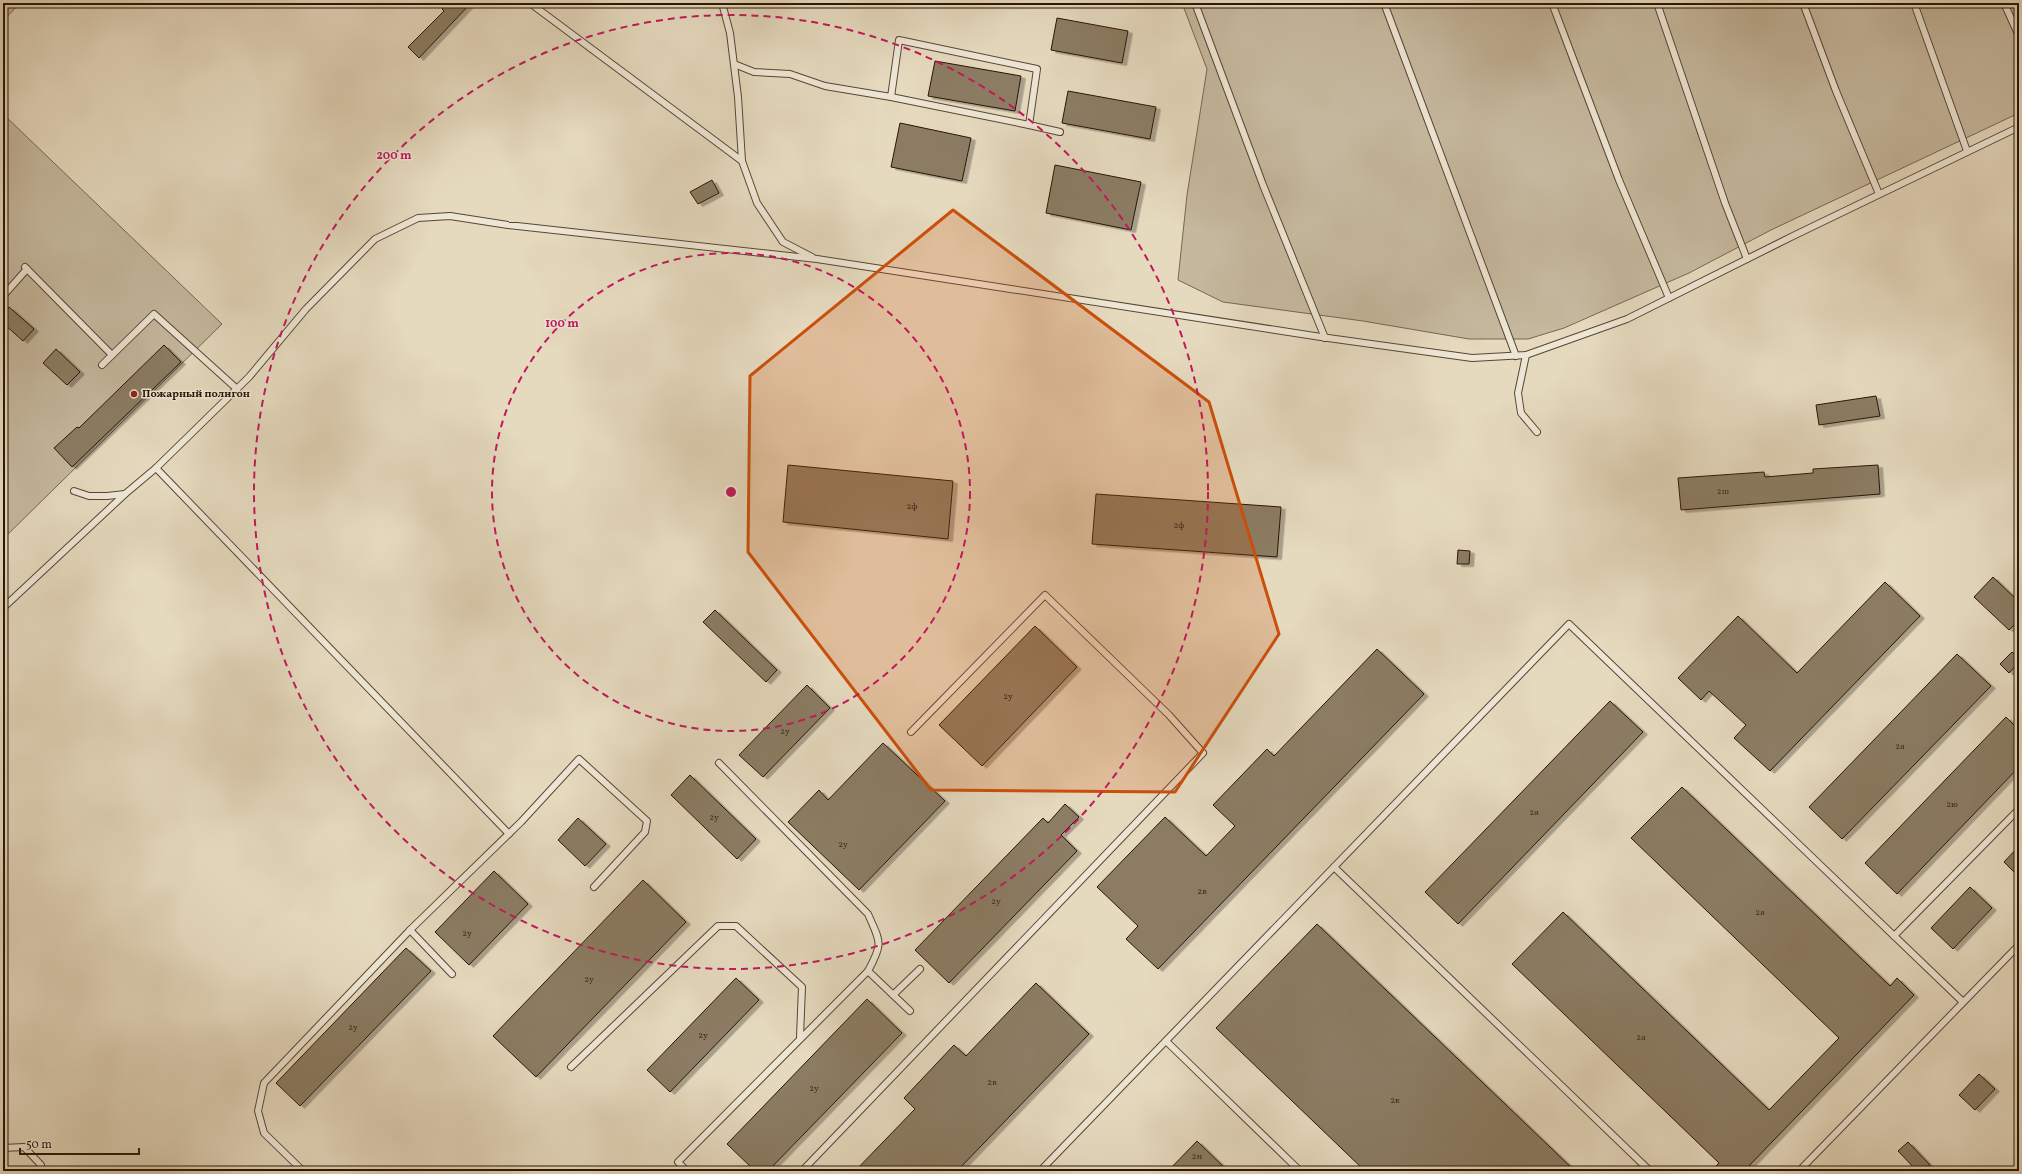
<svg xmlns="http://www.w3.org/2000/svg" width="2022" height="1174" viewBox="0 0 2022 1174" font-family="Vollkorn,serif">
  <defs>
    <filter id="shadow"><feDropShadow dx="4.5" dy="2.5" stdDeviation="0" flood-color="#0004"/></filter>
  </defs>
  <rect width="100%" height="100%" fill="#e5d9be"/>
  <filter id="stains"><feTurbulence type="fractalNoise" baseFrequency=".005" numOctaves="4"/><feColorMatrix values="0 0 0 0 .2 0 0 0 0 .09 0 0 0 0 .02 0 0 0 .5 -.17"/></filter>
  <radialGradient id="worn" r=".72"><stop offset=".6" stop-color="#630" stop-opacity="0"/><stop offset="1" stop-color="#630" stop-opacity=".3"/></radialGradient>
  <!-- green -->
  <g fill="#c5b89e" stroke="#786650">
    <polygon points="3,3 20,3 3,21"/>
    <polygon points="1182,3 2019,3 2019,113 1771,230 1689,273 1564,328 1528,339 1469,339 1363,321 1223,302 1178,280 1187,195 1207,69"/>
    <polygon points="3,114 222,324 3,539"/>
  </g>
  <!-- building -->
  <g fill="#8b7b64" stroke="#2a1503" filter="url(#shadow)">
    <polygon points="448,3 471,3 419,58 408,47 444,11 442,9"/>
    <polygon points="1057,18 1128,31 1122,63 1051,50"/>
    <polygon points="935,61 1021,76 1015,111 928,96"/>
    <polygon points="1068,91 1156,107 1150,139 1062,123"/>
    <polygon points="900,123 971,138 962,181 891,167"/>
    <polygon points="1055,165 1141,182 1131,230 1046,213"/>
    <polygon points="712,180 719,193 698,204 690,192"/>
    <polygon points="9,307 34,329 23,341 3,323 3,314"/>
    <polygon points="164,345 181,362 72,467 54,448 77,427 79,428"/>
    <polygon points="56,349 80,372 67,385 43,363"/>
    <polygon points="1876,396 1880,416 1819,425 1816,405"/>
    <polygon points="788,465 953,481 948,539 783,522"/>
    <polygon points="1878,465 1880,494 1681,510 1678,478 1764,472 1765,477 1813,473 1813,469"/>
    <polygon points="1096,494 1281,507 1277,557 1092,544"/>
    <polygon points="1458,550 1470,551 1469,564 1457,564"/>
    <polygon points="1993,577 2019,602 2019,620 2009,630 1974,597"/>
    <polygon points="1885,582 1920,616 1770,771 1734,738 1746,725 1709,691 1701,700 1678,678 1738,616 1797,673"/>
    <polygon points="715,610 777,670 766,682 703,622"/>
    <polygon points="1035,626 1077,667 982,766 939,725"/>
    <polygon points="1377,649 1424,694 1158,969 1126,939 1138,926 1097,887 1165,817 1206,856 1235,826 1213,805 1267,749 1274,756"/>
    <polygon points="2012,652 2019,658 2019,662 2009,673 2000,664"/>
    <polygon points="1957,654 1991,686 1842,839 1809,807"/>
    <polygon points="807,685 830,708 763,777 739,755"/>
    <polygon points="1610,701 1643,732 1458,924 1425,892"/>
    <polygon points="2006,717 2019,730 2019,767 1897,894 1865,863"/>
    <polygon points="883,743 945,801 859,890 788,822 819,790 828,800"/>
    <polygon points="690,775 756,839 737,859 671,795"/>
    <polygon points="1682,787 1890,986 1897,978 1914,995 1744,1171 1711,1171 1719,1163 1512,964 1563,912 1769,1110 1839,1038 1631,838"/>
    <polygon points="1065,804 1079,817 1061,835 1077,851 949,983 915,950 1043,818 1048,823"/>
    <polygon points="578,818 606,844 585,866 558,840"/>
    <polygon points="2019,846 2019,877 2004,862"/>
    <polygon points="494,871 528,904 469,965 435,932"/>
    <polygon points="643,880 686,922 536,1077 493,1036"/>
    <polygon points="1970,887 1992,908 1953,949 1931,928"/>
    <polygon points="1317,924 1575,1171 1365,1171 1216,1028"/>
    <polygon points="406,948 431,971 300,1106 276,1083"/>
    <polygon points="736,978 759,1000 670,1092 647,1070"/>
    <polygon points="1036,983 1089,1034 957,1171 855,1171 915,1109 904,1098 954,1045 966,1056"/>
    <polygon points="867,999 902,1033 768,1171 755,1171 727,1144"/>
    <polygon points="1979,1074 1995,1089 1975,1110 1959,1095"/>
    <polygon points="1197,1141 1228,1171 1168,1171"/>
    <polygon points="1908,1142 1930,1165 1923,1171 1917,1171 1898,1151"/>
  </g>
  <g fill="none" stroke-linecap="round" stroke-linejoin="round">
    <!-- service casing -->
    <g stroke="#594632" stroke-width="8">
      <g id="service">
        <polyline points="530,3 742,161"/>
        <polyline points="722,3 730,33 738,97 742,161 757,203 783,242 812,257"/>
        <polyline points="1195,3 1263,185 1325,338"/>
        <polyline points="1384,3 1516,356"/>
        <polyline points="1552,3 1619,180 1669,298"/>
        <polyline points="1657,3 1725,203 1747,259"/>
        <polyline points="1803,3 1836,91 1879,194"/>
        <polyline points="1914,3 1967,151"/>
        <polyline points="2004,3 2019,36"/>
        <polyline points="734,64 754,72 790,74 825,86 891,97 899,40 1037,69 1029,125 1060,132"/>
        <polyline points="891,97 1029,125"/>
        <polyline points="25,267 112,355"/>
        <polyline points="3,296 27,269"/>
        <polyline points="1526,355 1518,393 1521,413 1537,432"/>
        <polyline points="102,365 154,314 237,389"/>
        <polyline points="156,468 509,834"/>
        <polyline points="74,491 89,496 107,496 125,494 156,468 249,377 306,309 375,239 418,218 450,216 508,225 817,259 1321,337 1472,358 1526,355 1627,319 1793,236 2019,127"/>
        <polyline points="3,608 125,494"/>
        <polyline points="1334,867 1650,1171"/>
        <polyline points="410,930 452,974"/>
        <polyline points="1894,936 2019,809"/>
        <polyline points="868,971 910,1011"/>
        <polyline points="893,995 920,969"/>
        <polyline points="1166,1041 1300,1171"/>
        <polyline points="571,1067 718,926 736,926 802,987 800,1037"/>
        <polyline points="3,1148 24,1147 41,1165 41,1171"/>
        <polyline points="303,1171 264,1133 258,1111 264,1083 410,930 521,822 579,759 647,821 645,832 594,887"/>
        <path d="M687 1171 678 1162 868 971C884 942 880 942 868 914L719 763"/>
        <polyline points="802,1171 1203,753 1169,715 1045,595 911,732"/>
        <polyline points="1040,1171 1569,624 1963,1002"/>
        <polyline points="1799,1171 2019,945"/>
      </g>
    </g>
    <!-- service -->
    <use href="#service" stroke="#eee6d5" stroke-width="6"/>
  </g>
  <!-- marked area -->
  <path fill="#cc4f0b" fill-opacity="0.2" stroke="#cc4f0b" stroke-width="3" stroke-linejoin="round" d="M953 210 1209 402 1279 634 1175 792 931 790 748 552 750 376Z"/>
  <!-- distance rings -->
  <g fill="none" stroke="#c2185b" stroke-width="2" stroke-dasharray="7 5">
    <circle cx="731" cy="492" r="239"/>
    <circle cx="731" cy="492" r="477"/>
  </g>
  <!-- markers -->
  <circle fill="#8f2418" stroke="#eee6d5" stroke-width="1.5" cx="134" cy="394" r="4"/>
  <g text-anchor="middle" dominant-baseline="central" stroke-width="3" stroke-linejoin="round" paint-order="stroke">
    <!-- number labels -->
    <g font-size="9" fill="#422e1b">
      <text x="1723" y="491">2ш</text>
      <text x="912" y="506">2ф</text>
      <text x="1179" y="525">2ф</text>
      <text x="1008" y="696">2у</text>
      <text x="785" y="731">2у</text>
      <text x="1900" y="746">2я</text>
      <text x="1952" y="804">2ю</text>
      <text x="1534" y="812">2я</text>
      <text x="714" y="817">2у</text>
      <text x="843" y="844">2у</text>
      <text x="1202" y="891">2в</text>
      <text x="996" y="901">2у</text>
      <text x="1760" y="912">2я</text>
      <text x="467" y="933">2у</text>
      <text x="589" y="979">2у</text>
      <text x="353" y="1027">2у</text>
      <text x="703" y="1035">2у</text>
      <text x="1641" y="1037">2я</text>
      <text x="992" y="1082">2в</text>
      <text x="814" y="1088">2у</text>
      <text x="1395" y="1100">2к</text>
      <text x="1197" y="1156">2н</text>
    </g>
    <!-- poi labels -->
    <g font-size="11" font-weight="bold" fill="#2a1503" stroke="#eee6d5" text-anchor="start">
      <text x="142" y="394">Пожарный полигон</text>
    </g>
  </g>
  <circle cx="731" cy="492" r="6" fill="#c2185b" stroke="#eee6d5" stroke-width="2"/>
  <g font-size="12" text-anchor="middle" font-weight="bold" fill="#c2185b" stroke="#eee6d5" stroke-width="3" stroke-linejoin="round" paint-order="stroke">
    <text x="394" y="159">200 m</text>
    <text x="562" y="327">100 m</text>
  </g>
  <!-- margin -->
  <rect width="2022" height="1174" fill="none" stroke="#e5d9be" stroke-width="16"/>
  <rect x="4" y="4" width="2014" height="1166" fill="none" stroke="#2a1503" stroke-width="2"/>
  <rect x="8" y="8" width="2006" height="1158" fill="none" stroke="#2a1503"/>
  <!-- scale -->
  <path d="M20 1148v6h119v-6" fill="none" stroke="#2a1503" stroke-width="2"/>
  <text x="26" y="1148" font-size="12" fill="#2a1503" stroke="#eee6d5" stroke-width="3" paint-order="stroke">50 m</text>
  <rect width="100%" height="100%" filter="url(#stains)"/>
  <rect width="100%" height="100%" fill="url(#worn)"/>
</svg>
